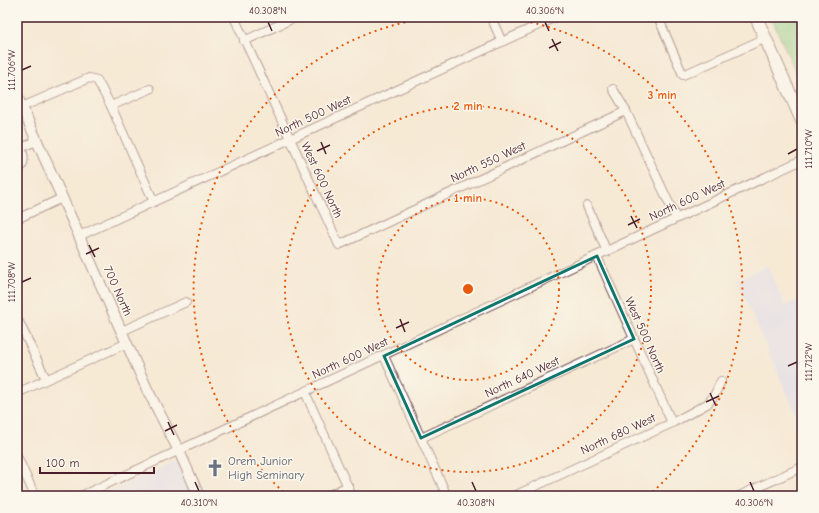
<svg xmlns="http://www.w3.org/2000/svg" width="819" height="513" viewBox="0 0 819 513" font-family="'Comic Neue',sans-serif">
  <rect width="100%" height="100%" fill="#fbf7ec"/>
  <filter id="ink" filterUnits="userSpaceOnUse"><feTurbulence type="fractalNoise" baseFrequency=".025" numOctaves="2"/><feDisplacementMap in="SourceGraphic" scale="8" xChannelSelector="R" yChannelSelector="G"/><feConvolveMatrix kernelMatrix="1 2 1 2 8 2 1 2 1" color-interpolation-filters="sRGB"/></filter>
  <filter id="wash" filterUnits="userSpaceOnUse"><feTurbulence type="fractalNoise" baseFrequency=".012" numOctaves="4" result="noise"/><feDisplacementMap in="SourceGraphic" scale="16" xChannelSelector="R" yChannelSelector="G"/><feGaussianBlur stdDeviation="0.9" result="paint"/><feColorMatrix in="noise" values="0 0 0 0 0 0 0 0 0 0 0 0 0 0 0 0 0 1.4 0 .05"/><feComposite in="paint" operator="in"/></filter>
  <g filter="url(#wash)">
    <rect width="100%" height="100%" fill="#f6ead5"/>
    <!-- built -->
    <g fill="#d6d8f8">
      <polygon points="767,266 785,306 802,298 802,412 796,414 737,280"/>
      <polygon points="176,461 178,462 193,496 99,496"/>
    </g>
    <!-- green -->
    <polygon fill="#8bce86" stroke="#6a7658" points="771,17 802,17 802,86"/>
  </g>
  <g filter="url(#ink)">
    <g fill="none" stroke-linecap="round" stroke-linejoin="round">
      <!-- minor casing -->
      <g stroke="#643d44" stroke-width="10">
        <g id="minor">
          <polyline points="234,17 339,245 626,111"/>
          <polyline points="491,17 502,42"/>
          <polyline points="658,17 683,75 766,38"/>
          <polyline points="244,41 296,17"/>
          <polyline points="613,89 626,111 676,218"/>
          <polyline points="111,106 150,89"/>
          <polyline points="22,107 89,78 97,80 111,106 154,202"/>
          <path d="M17 169 22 166C25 159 24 155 21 148L36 141"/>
          <polyline points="587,206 607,252"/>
          <polyline points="17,219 62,198"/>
          <polyline points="79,236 556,17"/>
          <polyline points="597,256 672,423"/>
          <polyline points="19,322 46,379"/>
          <polyline points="122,331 186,302"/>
          <polyline points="384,356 447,496"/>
          <polyline points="305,392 352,496"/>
          <polyline points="17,393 127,343"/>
          <polyline points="421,438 634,339"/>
          <polyline points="17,456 35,496"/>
          <polyline points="81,496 802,160"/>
          <polyline points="327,496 348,486"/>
          <polyline points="514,496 672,423 707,404 714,396 721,381"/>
          <polyline points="739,496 802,467"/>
        </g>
      </g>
      <!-- tertiary casing -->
      <g stroke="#643d44" stroke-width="12">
        <polyline id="tertiary" points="17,96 147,389 179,451 199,496"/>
      </g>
      <!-- secondary casing -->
      <g stroke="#643d44" stroke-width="14">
        <polyline id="secondary" points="756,17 802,121"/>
      </g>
      <!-- minor -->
      <use href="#minor" stroke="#fff" stroke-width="8"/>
      <!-- tertiary -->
      <use href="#tertiary" stroke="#fff" stroke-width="10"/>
      <!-- secondary -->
      <use href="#secondary" stroke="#fff" stroke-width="12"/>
    </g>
  </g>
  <!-- marked area -->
  <path d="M0 0H819V513H0ZM597 256 634 339 421 438 384 356Z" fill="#f6ead5" fill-opacity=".55" fill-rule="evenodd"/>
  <path fill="none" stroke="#0f766e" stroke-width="3" stroke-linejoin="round" d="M597 256 634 339 421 438 384 356Z"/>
  <!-- ticks -->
  <path fill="none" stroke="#4a1f2b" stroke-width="1.5" d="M268 22 272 31M545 22 549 31M552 39 558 51M549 48 561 42M22 70 31 66M321 142 326 154M317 151 330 145M788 154 797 149M631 216 637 228M628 225 640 219M89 245 95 257M86 254 99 248M22 282 31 278M400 319 405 332M396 328 409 322M788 366 797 362M710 393 716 406M706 402 719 396M168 422 174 435M165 431 177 425M195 482 199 491M472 482 476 491M750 482 754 491"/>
  <!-- distance rings -->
  <g fill="none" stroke="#e8590c" stroke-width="2" stroke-dasharray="2 4">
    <circle cx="468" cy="289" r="91"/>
    <circle cx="468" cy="289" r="183"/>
    <path d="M288 496A274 274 0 0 1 435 17M501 17A274 274 0 0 1 648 496"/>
  </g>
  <!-- icons -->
  <defs>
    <g id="church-bare" transform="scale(1.38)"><path d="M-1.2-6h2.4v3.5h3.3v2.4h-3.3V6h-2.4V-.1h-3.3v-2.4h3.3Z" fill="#6b7280" stroke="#fbf7ec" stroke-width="2.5" paint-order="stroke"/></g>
  </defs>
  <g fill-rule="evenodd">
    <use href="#church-bare" x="215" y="468"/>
  </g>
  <g text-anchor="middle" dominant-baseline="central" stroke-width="3" stroke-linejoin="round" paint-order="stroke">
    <!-- street labels -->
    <g font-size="12" fill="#4a1f2b" stroke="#fbf7ec">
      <text transform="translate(313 116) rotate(-25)">North 500 West</text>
      <text transform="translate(488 162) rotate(-25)">North 550 West</text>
      <text transform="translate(322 180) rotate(65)">West 600 North</text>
      <text transform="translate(687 200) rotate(-25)">North 600 West</text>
      <text transform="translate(118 291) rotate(66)">700 North</text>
      <text transform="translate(645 335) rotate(66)">West 500 North</text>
      <text transform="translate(350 358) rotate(-25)">North 600 West</text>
      <text transform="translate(522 377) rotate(-25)">North 640 West</text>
      <text transform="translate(618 434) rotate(-25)">North 680 West</text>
    </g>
    <!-- worship labels -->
    <g font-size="12" fill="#5b616d" stroke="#fbf7ec" text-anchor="start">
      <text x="228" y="461">Orem Junior<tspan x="228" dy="14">High Seminary</tspan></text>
    </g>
  </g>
  <circle cx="468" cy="289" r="6" fill="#e8590c" stroke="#fbf7ec" stroke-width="2"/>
  <g font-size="12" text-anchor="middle" font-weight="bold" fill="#e8590c" stroke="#fbf7ec" stroke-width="3" stroke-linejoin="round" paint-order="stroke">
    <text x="662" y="99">3 min</text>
    <text x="468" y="110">2 min</text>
    <text x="468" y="202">1 min</text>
  </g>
  <!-- margin -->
  <rect width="819" height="513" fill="none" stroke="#fbf7ec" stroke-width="44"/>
  <!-- scale -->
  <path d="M40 467v6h114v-6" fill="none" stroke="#4a1f2b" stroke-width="2"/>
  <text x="46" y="467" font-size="12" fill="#4a1f2b" stroke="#fbf7ec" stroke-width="3" paint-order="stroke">100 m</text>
  <rect x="22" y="22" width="775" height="469" fill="none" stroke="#4a1f2b" stroke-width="1.5"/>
  <g font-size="10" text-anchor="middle" fill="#4a1f2b">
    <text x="268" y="14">40.308°N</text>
    <text x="545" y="14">40.306°N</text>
    <text transform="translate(11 70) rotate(-90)" y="4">111.706°W</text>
    <text transform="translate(808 149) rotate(-90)" y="4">111.710°W</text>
    <text transform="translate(11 282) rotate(-90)" y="4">111.708°W</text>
    <text transform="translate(808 362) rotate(-90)" y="4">111.712°W</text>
    <text x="199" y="506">40.310°N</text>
    <text x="476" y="506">40.308°N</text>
    <text x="754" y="506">40.306°N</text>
  </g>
</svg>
